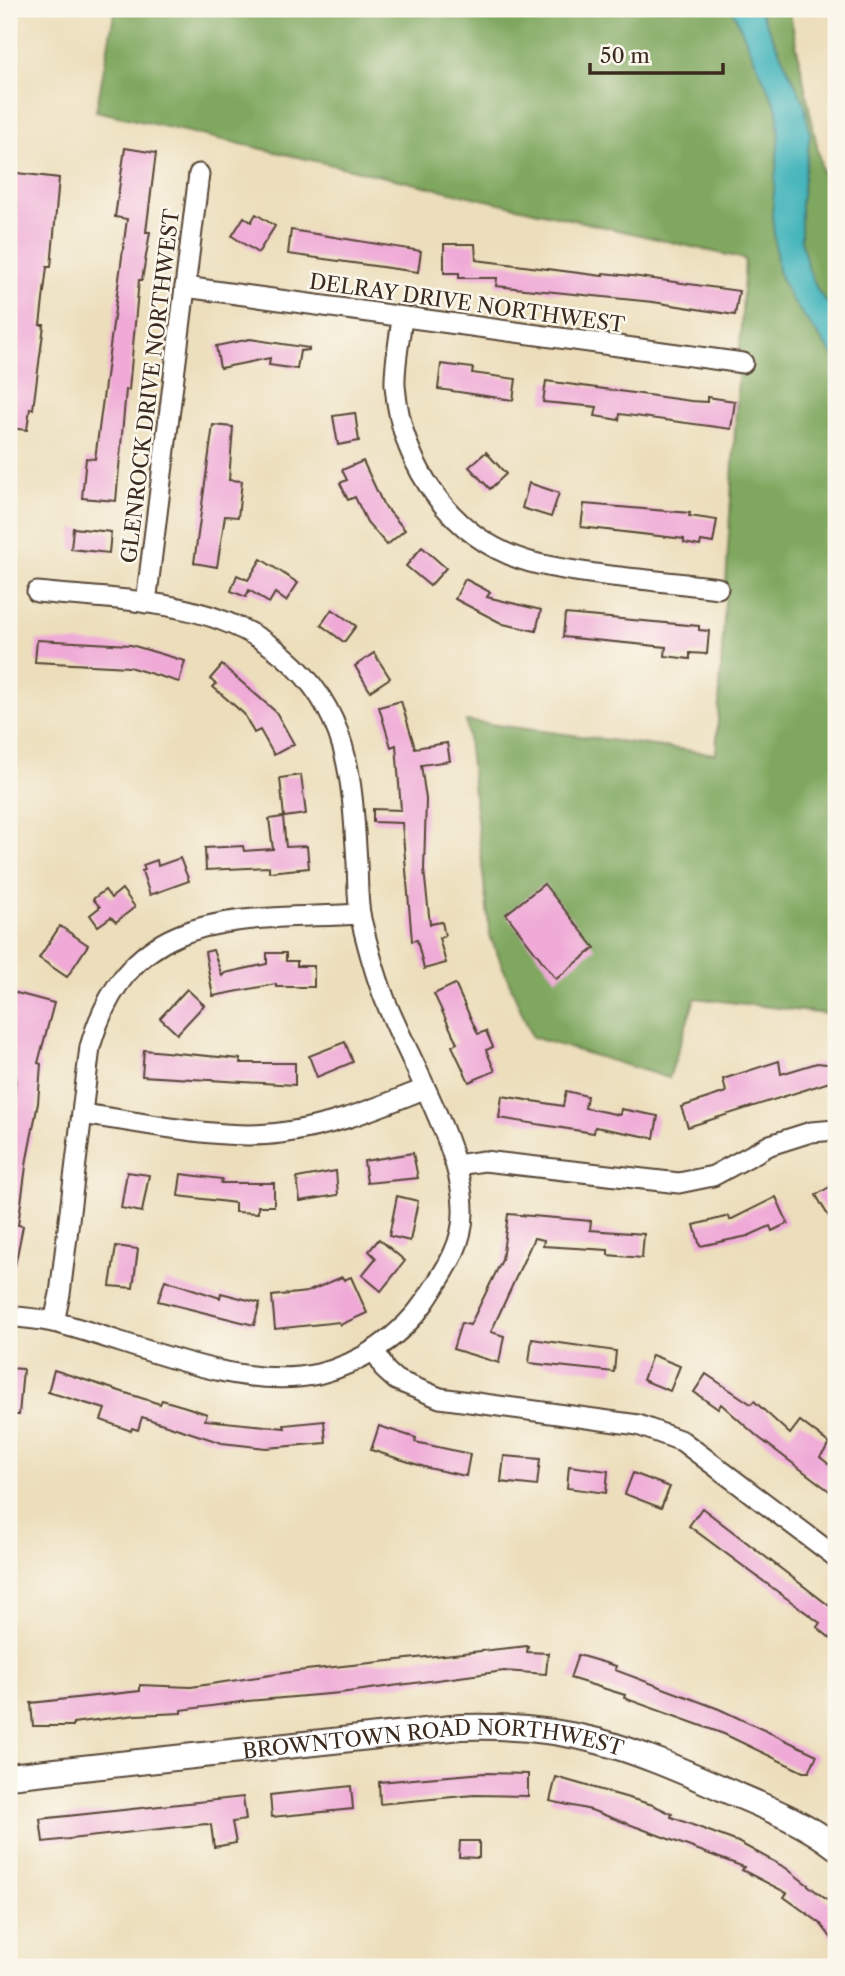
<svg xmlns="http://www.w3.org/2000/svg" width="845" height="1976" viewBox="0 0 845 1976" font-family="'Libre Caslon Text',serif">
  <rect width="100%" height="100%" fill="#fbf7ec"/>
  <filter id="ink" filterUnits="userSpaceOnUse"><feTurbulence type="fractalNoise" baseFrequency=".0143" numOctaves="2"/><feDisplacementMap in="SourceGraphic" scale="14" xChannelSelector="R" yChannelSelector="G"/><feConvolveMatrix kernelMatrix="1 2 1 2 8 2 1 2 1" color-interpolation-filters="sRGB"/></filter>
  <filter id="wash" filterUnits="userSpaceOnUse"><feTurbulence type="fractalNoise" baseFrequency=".00686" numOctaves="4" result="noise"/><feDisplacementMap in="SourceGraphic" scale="28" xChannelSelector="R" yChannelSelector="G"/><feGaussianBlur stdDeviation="1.57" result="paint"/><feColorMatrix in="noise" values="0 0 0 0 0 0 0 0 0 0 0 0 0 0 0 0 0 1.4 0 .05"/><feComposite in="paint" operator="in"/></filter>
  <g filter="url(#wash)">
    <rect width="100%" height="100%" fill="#ecdebb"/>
    <!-- forest -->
    <polygon fill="#7fa75f" stroke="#5d683e" stroke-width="2" points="115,9 789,9 836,240 836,1015 695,998 669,1078 532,1037 490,936 466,721 716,754 745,259 96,111"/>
    <!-- water -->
    <polygon fill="#45b5bc" stroke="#40706d" stroke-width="2" points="732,9 759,9 804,102 810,134 801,203 801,240 808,268 818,291 836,314 836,359 791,299 778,271 772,215 779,133 777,109"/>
    <g id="blocks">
      <!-- building -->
      <g fill="#efaad7">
        <polygon points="125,148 156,153 146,232 150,232 142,280 139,280 129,390 126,390 116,501 82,498 86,458 95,459 127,219 115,217"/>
        <polygon points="9,172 59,178 51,267 47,267 40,325 44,325 33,409 30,408 27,430 9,428 9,269 17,202 9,201"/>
        <polygon points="256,214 275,226 258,253 232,236 244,217 251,222"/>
        <polygon points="291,230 421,251 418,272 288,254"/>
        <polygon points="444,244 475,244 476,260 603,276 603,273 632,276 739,291 735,315 653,302 496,286 497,278 459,278 459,273 444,273"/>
        <polygon points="250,339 309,348 309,350 300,351 297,369 269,365 270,358 220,368 216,346"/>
        <polygon points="441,364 473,368 472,373 516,379 513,400 438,389"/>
        <polygon points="546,381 691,401 707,402 707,397 735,401 731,429 620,414 619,420 595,416 597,407 543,402"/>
        <polygon points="355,413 359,441 338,445 333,416"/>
        <polygon points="213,425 233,427 229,480 242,481 238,517 225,516 217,567 194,563"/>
        <polygon points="486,452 506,474 490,489 469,467"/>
        <polygon points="363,461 383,504 405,530 387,545 367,522 355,497 348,500 340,483 347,480 342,470"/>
        <polygon points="529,483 559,493 551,517 522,508"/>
        <polygon points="584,504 690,513 689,516 717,520 713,543 701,541 700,546 684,543 684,539 581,527"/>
        <polygon points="73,528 111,532 109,553 71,549"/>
        <polygon points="422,547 446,568 430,586 406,566"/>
        <polygon points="261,559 298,583 286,601 275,593 269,603 249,590 246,597 231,591 237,575 248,580"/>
        <polygon points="465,579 490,592 487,597 541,610 536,631 503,624 455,599"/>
        <polygon points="332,609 356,626 344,642 321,625"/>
        <polygon points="565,614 699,626 699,630 709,631 707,654 690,653 690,659 665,656 666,647 563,637"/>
        <polygon points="37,640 131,645 185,661 179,682 129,667 35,662"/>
        <polygon points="374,653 390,678 370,691 355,666"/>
        <polygon points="222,665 276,712 294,744 274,755 260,730 254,733 244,714 213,687 216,684 210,679"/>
        <polygon points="401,701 415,748 447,743 450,761 421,765 426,799 424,870 430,924 442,922 445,936 439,938 446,963 424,969 417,940 412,941 402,823 373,822 373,809 401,810 396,745 391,747 379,707"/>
        <polygon points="301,775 306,814 284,817 280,778"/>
        <polygon points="283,817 286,847 307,846 309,868 269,872 269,867 206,870 205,848 243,846 244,851 273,849 269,819"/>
        <polygon points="180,858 189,881 150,895 142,871 145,870 143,865 157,860 158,866"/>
        <polygon points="544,884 595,948 556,979 506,914"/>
        <polygon points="122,889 135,907 116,922 111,917 98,926 90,915 100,907 93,899 105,890 111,898"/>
        <polygon points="60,926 88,945 67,977 39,958"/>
        <polygon points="213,950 222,976 225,973 267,964 267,953 286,953 286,961 297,961 297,966 314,966 314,987 276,987 276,984 213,996 205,952"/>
        <polygon points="455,984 478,1034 486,1031 493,1047 486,1050 495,1071 469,1082 452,1046 457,1043 434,994"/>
        <polygon points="187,989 204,1005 177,1034 160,1018"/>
        <polygon points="9,991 54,1003 38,1063 41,1064 38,1103 27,1159 18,1225 23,1226 15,1266 9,1265 9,1157 16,1075 9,1074 9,1019 12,1007 9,1007"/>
        <polygon points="345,1042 353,1062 317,1077 309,1056"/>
        <polygon points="144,1050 240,1059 240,1063 295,1063 295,1085 142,1076"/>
        <polygon points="779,1061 781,1074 817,1063 836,1065 836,1080 688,1127 681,1107 726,1092 723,1079"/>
        <polygon points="566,1091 587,1096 585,1108 620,1115 621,1109 658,1116 654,1138 595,1127 594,1133 499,1118 502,1096 563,1106"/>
        <polygon points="413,1153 418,1178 367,1183 364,1161"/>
        <polygon points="336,1171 338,1195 300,1201 297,1178"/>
        <polygon points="127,1172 149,1175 142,1212 121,1208"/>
        <polygon points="181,1174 222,1179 221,1183 274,1183 274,1206 258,1206 258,1213 235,1212 235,1203 178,1196"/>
        <polygon points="836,1183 836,1229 816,1195"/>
        <polygon points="397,1196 418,1201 410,1241 389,1236"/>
        <polygon points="776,1197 788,1223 772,1231 770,1226 748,1236 700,1246 694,1225 729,1216 730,1220"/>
        <polygon points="508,1214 591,1221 590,1230 644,1234 642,1258 608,1255 608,1250 543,1246 544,1240 534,1238 491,1332 504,1336 499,1363 453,1349 461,1323 470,1325 502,1260"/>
        <polygon points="379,1239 405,1261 381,1291 362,1275 376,1258 369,1251"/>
        <polygon points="116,1246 138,1249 133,1288 110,1286"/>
        <polygon points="342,1277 344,1280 351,1277 367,1313 340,1325 339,1322 275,1329 272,1296 307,1292"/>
        <polygon points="165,1280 220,1298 221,1293 260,1303 254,1325 158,1301"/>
        <polygon points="532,1339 616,1351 614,1372 529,1363"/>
        <polygon points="652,1355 680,1366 670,1391 643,1380"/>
        <polygon points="9,1368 23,1369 19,1415 9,1415"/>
        <polygon points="54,1370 160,1404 162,1400 186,1407 207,1414 205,1420 285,1428 284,1425 324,1421 326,1443 266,1448 222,1443 142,1417 138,1430 132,1428 131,1431 101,1420 105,1409 48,1392"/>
        <polygon points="706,1374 751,1404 754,1401 790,1434 800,1421 830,1444 820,1457 836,1470 836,1496 758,1437 721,1404 718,1409 694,1392"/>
        <polygon points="379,1426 416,1438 415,1442 470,1454 466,1476 428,1468 371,1450"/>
        <polygon points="504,1456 540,1459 537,1486 501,1482"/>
        <polygon points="569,1466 608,1471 606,1493 567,1488"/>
        <polygon points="633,1473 670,1487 661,1508 625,1494"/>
        <polygon points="702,1508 836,1611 836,1643 817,1627 820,1623 689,1526"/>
        <polygon points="528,1646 527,1652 548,1653 546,1674 504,1671 340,1693 248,1701 181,1710 181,1713 136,1715 73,1723 73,1726 33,1726 31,1703 140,1691 140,1685 191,1687 297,1671"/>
        <polygon points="578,1655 616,1666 615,1670 719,1709 817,1755 809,1772 803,1772 724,1734 624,1698 625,1695 570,1678"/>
        <polygon points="484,1773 528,1774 528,1796 474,1795 380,1804 379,1782"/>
        <polygon points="556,1777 653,1805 672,1814 671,1817 738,1842 786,1868 836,1907 836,1944 820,1923 784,1897 787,1893 742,1870 744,1867 591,1810 550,1801"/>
        <polygon points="351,1786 353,1809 272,1817 270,1795"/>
        <polygon points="243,1797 246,1820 232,1822 236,1843 214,1847 211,1825 206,1824 43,1842 40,1819"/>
        <polygon points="460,1841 479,1841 479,1858 459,1857"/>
      </g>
    </g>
  </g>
  <g filter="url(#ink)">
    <use href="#blocks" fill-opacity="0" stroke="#564536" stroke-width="2"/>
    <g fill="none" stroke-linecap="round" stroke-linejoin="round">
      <!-- minor casing -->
      <g stroke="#564536" stroke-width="23">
        <g id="minor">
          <polyline points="185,287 743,363"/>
          <path d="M402 317C400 339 394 364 395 386 402 468 454 544 538 564 596 577 659 580 718 588"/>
          <polyline points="146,603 199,174"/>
          <path d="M82 1114C141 1122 222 1141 280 1133 331 1127 376 1108 424 1089"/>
          <polyline points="457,1165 484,1161 679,1183 713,1176 770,1145 811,1132 836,1130"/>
          <path d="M9 1316C25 1318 42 1319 58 1323 136 1343 238 1392 318 1374 360 1364 402 1336 426 1300 444 1272 464 1245 463 1210 463 1151 411 1063 388 1007 376 979 368 948 361 919 357 901 358 881 357 863 352 783 351 713 285 657 217 598 122 601 37 592"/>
          <path d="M54 1322 60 1294 90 1047C131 904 238 921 360 914"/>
          <polyline points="375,1350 385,1370 396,1380 440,1398 638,1425 682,1441 836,1557"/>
        </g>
      </g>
      <!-- tertiary casing -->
      <g stroke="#564536" stroke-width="28">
        <g id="tertiary">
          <path id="s1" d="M9 1776 461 1727C573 1724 628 1747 728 1791 765 1807 804 1822 836 1847"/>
        </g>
      </g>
      <!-- minor -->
      <use href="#minor" stroke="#fff" stroke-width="19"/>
      <!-- tertiary -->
      <use href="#tertiary" stroke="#fff" stroke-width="24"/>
    </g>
  </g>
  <g text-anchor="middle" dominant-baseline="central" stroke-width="5" stroke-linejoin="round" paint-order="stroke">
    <!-- street labels -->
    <g font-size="21" fill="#3b2a1e" stroke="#fbf7ec">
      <text transform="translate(467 303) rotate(8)">DELRAY DRIVE NORTHWEST</text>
      <text transform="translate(150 386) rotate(-83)">GLENROCK DRIVE NORTHWEST</text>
      <text stroke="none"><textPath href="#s1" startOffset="427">BROWNTOWN ROAD NORTHWEST</textPath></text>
    </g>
  </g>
  <!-- margin -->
  <rect width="845" height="1976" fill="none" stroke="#fbf7ec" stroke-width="35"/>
  <!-- scale -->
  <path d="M590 63v10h133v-10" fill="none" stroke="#3b2a1e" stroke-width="3.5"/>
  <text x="600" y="63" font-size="21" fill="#3b2a1e" stroke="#fbf7ec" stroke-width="5" paint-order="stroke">50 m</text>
</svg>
